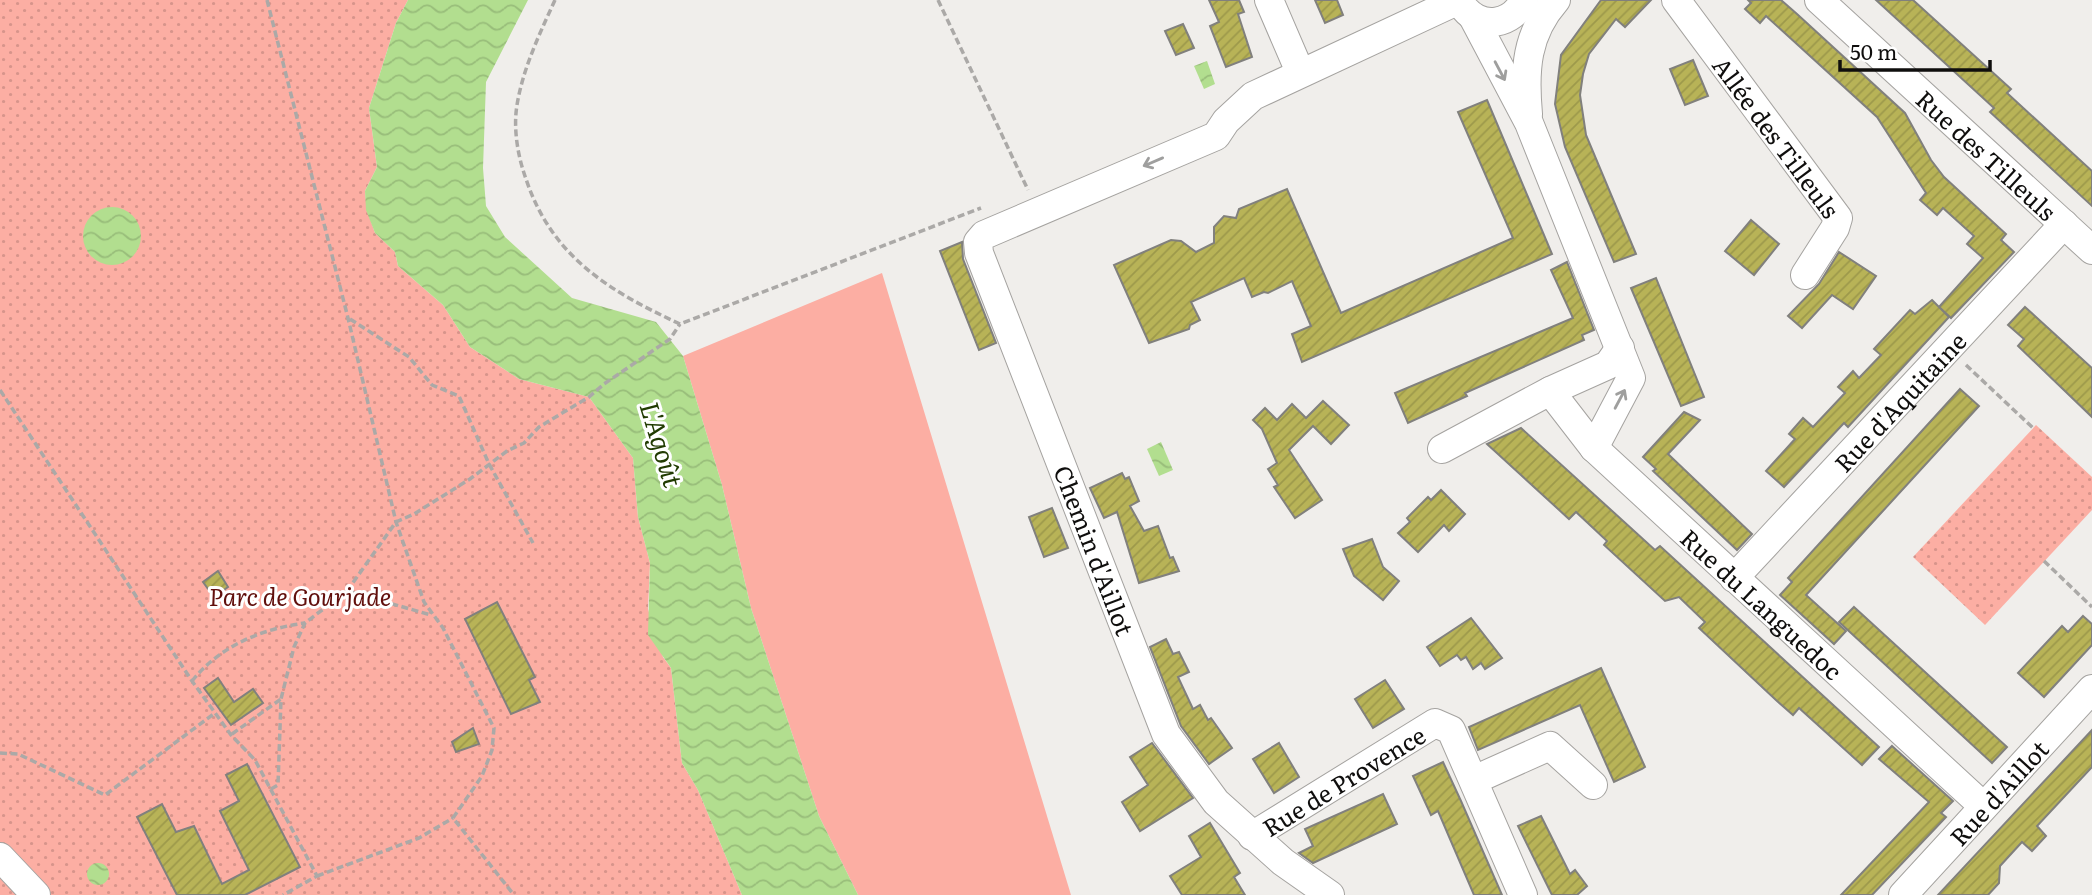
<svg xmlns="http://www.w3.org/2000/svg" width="2092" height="895" viewBox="0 0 2092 895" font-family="Literata,serif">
  <defs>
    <pattern id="park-dots" width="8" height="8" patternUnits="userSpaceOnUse" patternTransform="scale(1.75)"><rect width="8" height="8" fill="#fcaea3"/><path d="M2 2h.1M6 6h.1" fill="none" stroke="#d7948b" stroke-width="1.8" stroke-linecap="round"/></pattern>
    <pattern id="water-waves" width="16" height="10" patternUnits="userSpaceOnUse" patternTransform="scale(1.75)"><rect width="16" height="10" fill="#b2de8f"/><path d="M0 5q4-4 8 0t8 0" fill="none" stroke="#98bd7a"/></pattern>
    <pattern id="building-hatch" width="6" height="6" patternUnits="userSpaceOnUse" patternTransform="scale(1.75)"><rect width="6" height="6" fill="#b8b357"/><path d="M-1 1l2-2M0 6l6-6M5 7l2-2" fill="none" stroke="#9d994b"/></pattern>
  </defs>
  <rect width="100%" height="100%" fill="#f0eeeb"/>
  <!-- grass -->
  <polygon fill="#fcaea3" points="882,273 1071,895 858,895 819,816 751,608 722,485 683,356"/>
  <!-- park -->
  <g fill="url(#park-dots)">
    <polygon points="0,0 408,0 396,23 369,108 377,167 365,191 367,210 375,233 395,252 398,266 443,305 470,347 519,379 589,397 633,458 638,517 650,563 648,609 663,657 671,668 682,763 698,790 742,895 0,895"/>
    <polygon points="2036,425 2092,477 2092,510 1985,625 1913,557"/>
  </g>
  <!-- water -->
  <g fill="url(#water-waves)">
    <polygon points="408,0 528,0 486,82 483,168 486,206 505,237 572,298 656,322 683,356 722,485 751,608 819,816 858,895 742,895 698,790 682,763 671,668 648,635 650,563 638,517 633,458 589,397 519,379 470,347 443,305 398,266 395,252 375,233 366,210 365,191 377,167 369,108 396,23"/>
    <polygon points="1207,61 1215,84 1204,89 1194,66"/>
    <circle cx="112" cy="236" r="29"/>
    <polygon points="1161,442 1173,470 1159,476 1147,449"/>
    <circle cx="98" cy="874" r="11"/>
  </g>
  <!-- building -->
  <g fill="url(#building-hatch)" stroke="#81807d" stroke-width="2">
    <polygon points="1209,0 1239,0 1244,12 1238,14 1252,57 1226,67 1210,26 1219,22"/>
    <polygon points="1315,0 1337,0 1343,15 1325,23"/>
    <polygon points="1601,0 1651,0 1625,27 1616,19 1589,54 1583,74 1580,95 1586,135 1636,254 1614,262 1565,147 1555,104 1561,55"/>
    <polygon points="1748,0 1781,0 1797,14 1905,113 1931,160 1944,177 2006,234 2001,240 2014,252 1951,318 1939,307 1983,258 1967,244 1974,236 1943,208 1937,215 1920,200 1926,193 1877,117 1766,16 1760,23 1745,9 1751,3"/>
    <polygon points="1876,0 1913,0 2011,89 2007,93 2092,171 2092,206 1990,112 1994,108"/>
    <polygon points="1183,24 1194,48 1176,55 1165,31"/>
    <polygon points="1693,60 1708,96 1685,105 1670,69"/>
    <polygon points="1487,100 1552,254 1302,362 1292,334 1311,326 1292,281 1268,293 1264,292 1252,297 1244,278 1191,302 1200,320 1190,325 1189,329 1149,343 1114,265 1171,240 1181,241 1196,252 1214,243 1214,227 1224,216 1236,218 1239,209 1287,189 1341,313 1513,238 1458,112"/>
    <polygon points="1751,220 1779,244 1754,275 1725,251"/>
    <polygon points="962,242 963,259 996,343 979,350 940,251"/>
    <polygon points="1839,252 1876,276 1853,309 1832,295 1802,328 1788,316 1819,284"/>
    <polygon points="1567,262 1594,330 1582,335 1584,340 1465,393 1467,396 1408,423 1395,393 1573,318 1551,270"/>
    <polygon points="1656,278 1704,397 1681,406 1631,288"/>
    <polygon points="1932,300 1949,317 1848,427 1844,423 1784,487 1766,471 1795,439 1789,434 1803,418 1813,427 1845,393 1838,387 1853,371 1859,378 1881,355 1874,349 1910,310 1915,314"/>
    <polygon points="2025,307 2092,368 2092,417 2018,346 2024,339 2008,325"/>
    <polygon points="1960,389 1979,406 1806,595 1846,631 1834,644 1780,595 1792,582 1788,578"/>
    <polygon points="1323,401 1349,425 1331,444 1313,426 1289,450 1322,500 1295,518 1274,487 1278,485 1268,469 1277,463 1262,429 1253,420 1265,408 1277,420 1292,404 1306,418"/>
    <polygon points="1684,412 1700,420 1668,454 1752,534 1737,550 1653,471 1656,469 1643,457"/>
    <polygon points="1521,428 1655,550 1660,546 1879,747 1862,765 1799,708 1793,715 1777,701 1699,628 1705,622 1679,597 1665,601 1604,545 1607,541 1591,526 1576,512 1569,519 1487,444"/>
    <polygon points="1122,473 1125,479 1129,477 1139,501 1130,506 1144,531 1158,526 1170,558 1173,557 1179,571 1139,583 1117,512 1104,518 1090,488"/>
    <polygon points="1441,490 1465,514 1449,531 1444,525 1418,552 1398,533 1410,522 1407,518 1428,497 1431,500"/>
    <polygon points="1052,508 1068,548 1044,557 1029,517"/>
    <polygon points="1372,539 1383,567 1399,581 1383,600 1354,576 1343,549"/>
    <polygon points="218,571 228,587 214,597 203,582"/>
    <polygon points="497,602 535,677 529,680 540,702 511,714 465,619"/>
    <polygon points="1854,607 2007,747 1992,763 1839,622"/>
    <polygon points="2083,616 2092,624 2092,645 2044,697 2018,673 2062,626 2068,632"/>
    <polygon points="1471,618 1502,658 1485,669 1481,663 1473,669 1466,657 1461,660 1457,655 1440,666 1427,647"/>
    <polygon points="1166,639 1173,654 1179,652 1189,672 1178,677 1193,709 1200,705 1208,720 1211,718 1232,748 1209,764 1181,726 1150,647"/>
    <polygon points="1601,668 1645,767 1642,769 1614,782 1580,705 1478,750 1469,727"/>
    <polygon points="218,678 234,702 253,689 263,703 231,725 204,688"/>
    <polygon points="1385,680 1404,709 1373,728 1355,699"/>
    <polygon points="473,728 479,744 456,752 452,742"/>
    <polygon points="2092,730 2092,767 2037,826 2046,836 2032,851 2022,842 2000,866 1999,883 1988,895 1938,895"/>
    <polygon points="1152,743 1193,798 1140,831 1122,802 1148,785 1130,757"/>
    <polygon points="1279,743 1299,777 1274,793 1253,759"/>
    <polygon points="1892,746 1953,801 1941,813 1946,817 1872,895 1841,895 1929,802 1879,759"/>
    <polygon points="1443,762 1461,801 1502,895 1474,895 1438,811 1431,815 1413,776"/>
    <polygon points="247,764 300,867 245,895 177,895 137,817 162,804 176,832 194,826 222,884 249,870 220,811 239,801 226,775"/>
    <polygon points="1383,794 1397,824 1313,863 1299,853 1313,846 1305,829"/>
    <polygon points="1541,816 1570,874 1575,870 1587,886 1577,895 1552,895 1518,826"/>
    <polygon points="1210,823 1240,873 1234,877 1245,895 1182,895 1170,876 1201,857 1189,836"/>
  </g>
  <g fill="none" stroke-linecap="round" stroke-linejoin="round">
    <!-- minor casing -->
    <g stroke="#a5a3a0" stroke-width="30">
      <g id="minor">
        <polyline points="1269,0 1300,72"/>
        <path id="s1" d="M1676 0 1838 218 1835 228 1805 275"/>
        <path id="s2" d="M1819 0 2092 250"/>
        <path d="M1464 8C1482 30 1512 25 1524 0"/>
        <polyline points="1473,17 1529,123 1631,378 1594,448"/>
        <path d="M1528 114C1524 70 1526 34 1556 0"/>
        <path id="s3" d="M1550 391 1594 448 1983 806"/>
        <polyline points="1442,449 1550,391 1608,365 1620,348"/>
        <path id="s4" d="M1734 578 2064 224"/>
        <polyline points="1474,780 1550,746 1593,785"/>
        <path id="s5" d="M1252 836 1435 723 1451 730 1523 895"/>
        <polyline points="0,857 36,895"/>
        <polyline points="1330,895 1283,862 1216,802 1166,734 979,253 978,242 984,235 1216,136 1226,121 1253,96 1459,0"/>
        <path id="s6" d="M1903 895 2092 689"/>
      </g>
    </g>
    <!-- path -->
    <g stroke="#aba9a7" stroke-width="3.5" stroke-dasharray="7 3.5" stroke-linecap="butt">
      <polyline points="267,0 348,318 396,522 424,602 443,628 494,728 492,750 482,776 453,818 514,895"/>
      <path d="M555 0C540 33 523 68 517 105 513 129 518 157 526 179 552 257 609 291 680 324L981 208"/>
      <polyline points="938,0 1028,190"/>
      <polyline points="350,319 409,357 432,385 459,396 489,464 533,543"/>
      <polyline points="1966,365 2033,428"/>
      <polyline points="0,390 192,681 231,735 255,760 317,876 283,895"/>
      <polyline points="2044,561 2092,607"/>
      <polyline points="347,591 396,522 414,514 470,479 507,451 524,443 539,427 589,397 604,384 670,339 680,324"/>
      <path d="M192 681C220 646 261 629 305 623"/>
      <polyline points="232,734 281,699"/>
      <polyline points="0,753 18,754 105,795 215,713"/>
      <polyline points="271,789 278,785 281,699 294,647 305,623 347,591 431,615"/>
      <polyline points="317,876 419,838 453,818"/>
    </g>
    <!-- minor -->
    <use href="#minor" stroke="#fff" stroke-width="28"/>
  </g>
  <!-- one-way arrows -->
  <defs><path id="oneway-shaft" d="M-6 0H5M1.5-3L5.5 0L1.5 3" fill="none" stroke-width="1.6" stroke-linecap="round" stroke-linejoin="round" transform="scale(1.75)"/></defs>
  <g stroke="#9f9f9e">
    <use href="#oneway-shaft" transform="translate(1500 71) rotate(62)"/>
    <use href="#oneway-shaft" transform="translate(1153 162) rotate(157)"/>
    <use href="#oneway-shaft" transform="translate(1620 399) rotate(-62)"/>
  </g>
  <g text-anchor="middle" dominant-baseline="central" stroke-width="6" stroke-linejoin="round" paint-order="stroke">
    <!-- street labels -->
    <g font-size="24" fill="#0f0e0d" stroke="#fff">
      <text stroke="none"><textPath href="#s1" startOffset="170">Allée des Tilleuls</textPath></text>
      <text stroke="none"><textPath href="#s2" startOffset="228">Rue des Tilleuls</textPath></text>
      <text stroke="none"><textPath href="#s4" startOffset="242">Rue d'Aquitaine</textPath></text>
      <text transform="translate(1095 550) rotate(69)">Chemin d'Aillot</text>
      <text stroke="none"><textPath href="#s3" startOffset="301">Rue du Languedoc</textPath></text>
      <text stroke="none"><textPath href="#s5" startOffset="107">Rue de Provence</textPath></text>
      <text stroke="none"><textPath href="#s6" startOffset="140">Rue d'Aillot</textPath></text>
    </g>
    <!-- park labels -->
    <g font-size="24" font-style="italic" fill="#610f0c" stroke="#fff">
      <text x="300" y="595">Parc de Gourjade</text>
    </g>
    <!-- water labels -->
    <g font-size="26" font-style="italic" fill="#213b02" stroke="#fff">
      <text transform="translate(663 444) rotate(73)">L'Agoût</text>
    </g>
  </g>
  <!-- scale -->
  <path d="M1840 60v10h150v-10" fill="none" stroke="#0f0e0d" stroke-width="3.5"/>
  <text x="1850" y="60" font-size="21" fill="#0f0e0d" stroke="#ffffff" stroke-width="5" paint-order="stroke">50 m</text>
</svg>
